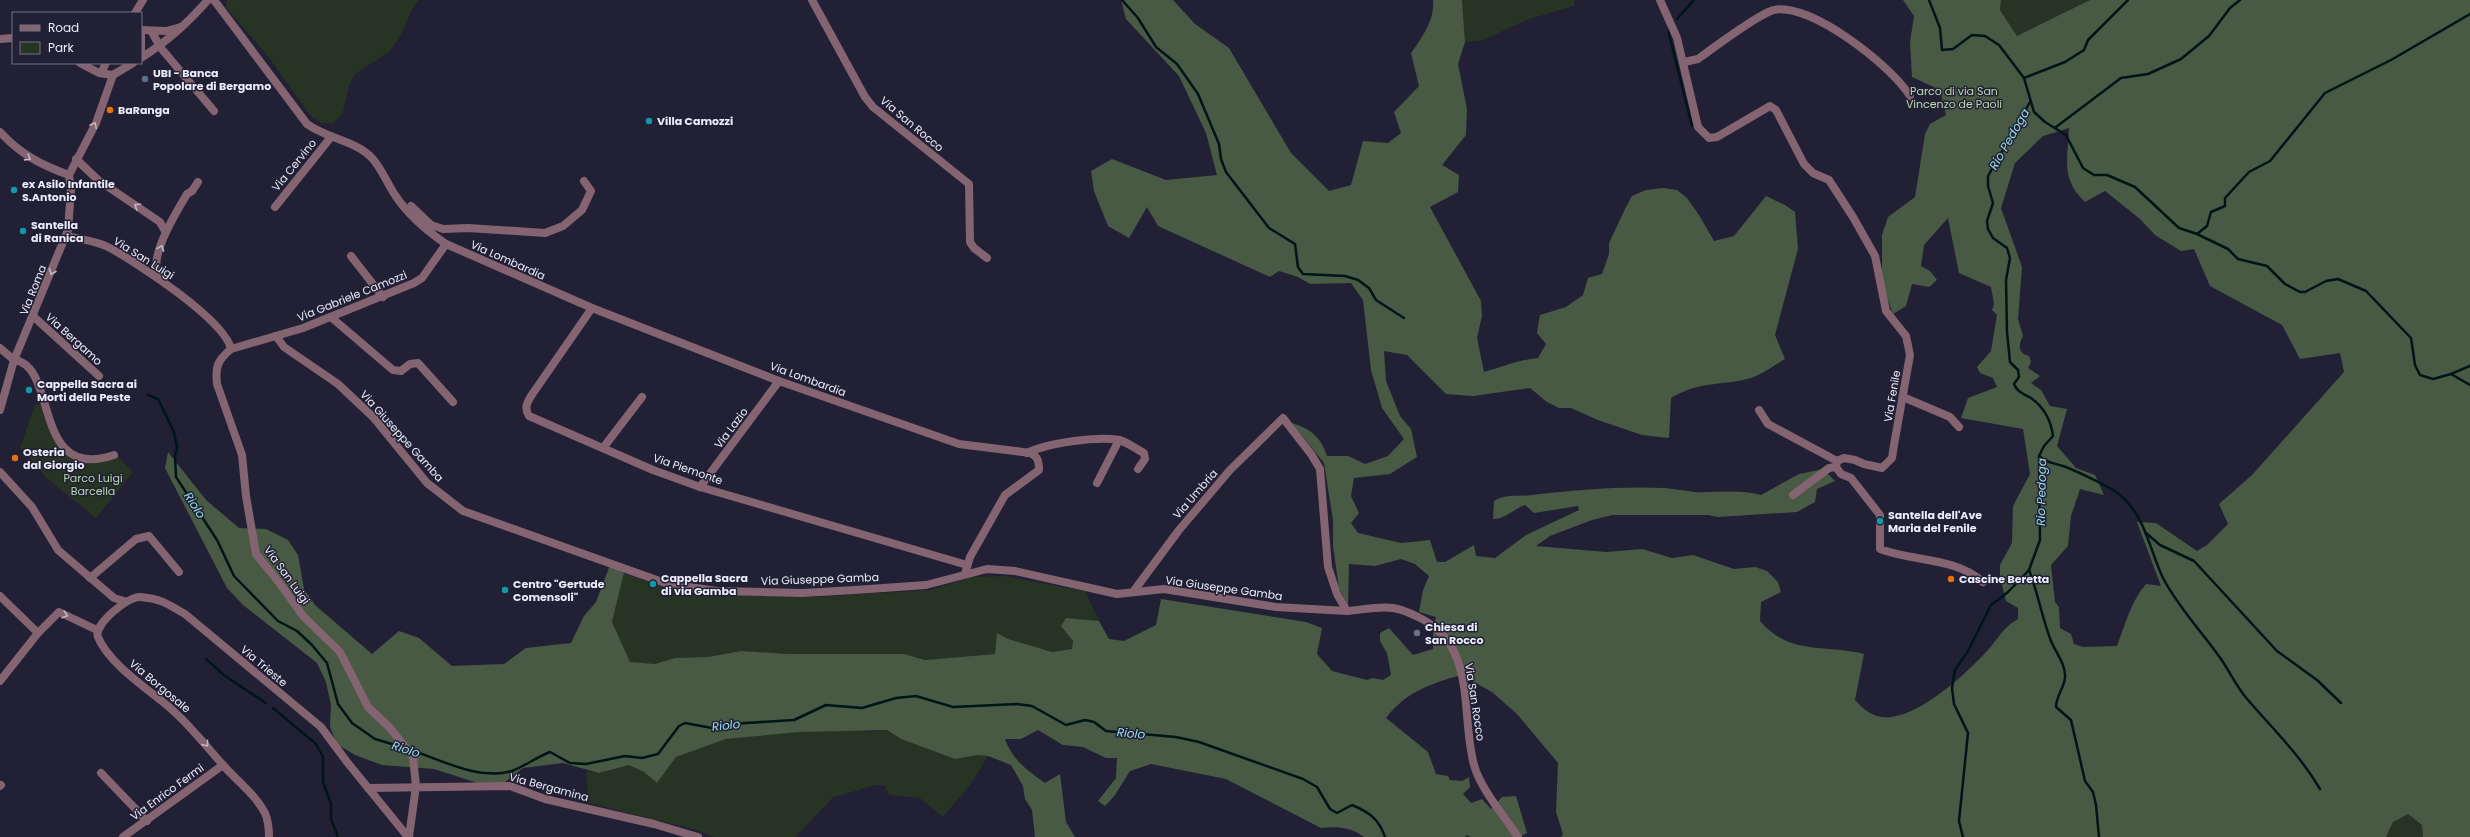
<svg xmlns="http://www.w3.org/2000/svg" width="2470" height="837" viewBox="0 0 2470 837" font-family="Poppins,sans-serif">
  <rect width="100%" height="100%" fill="#222035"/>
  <!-- green -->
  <g fill="#273423">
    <polygon points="227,0 419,0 412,9 401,35 389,52 355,74 349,85 343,112 333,124 321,123 309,114 270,59 226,7"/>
    <polygon points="1462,0 1575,0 1574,6 1529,19 1483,40 1465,42"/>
    <polygon points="2001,0 2090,0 2017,36 2000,9"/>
    <polygon points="35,405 41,405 47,424 67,454 110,460 118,457 133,472 96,518 49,480 20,448"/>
    <polygon points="624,573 665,588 740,595 813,597 930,590 972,577 1004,576 1085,591 1099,621 1066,618 1061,626 1073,641 1072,649 1052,652 1008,639 998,633 995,654 925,660 904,654 789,654 741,651 708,657 675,658 655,664 630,662 612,622"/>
    <polygon points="856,730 873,732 887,730 901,739 955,759 978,755 988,756 970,785 943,817 920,798 889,795 885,786 876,785 834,797 795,837 714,837 700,831 589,803 586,771 599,773 629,765 644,772 657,783 676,757 726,739 800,732"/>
    <polygon points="2408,814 2422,825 2423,837 2386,837 2393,822"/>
  </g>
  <!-- forest -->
  <path fill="#485a43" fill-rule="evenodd" d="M1121 0H1173L1195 24 1229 48 1291 153 1329 191 1351 185 1363 141 1388 143 1401 133 1394 112 1419 86 1411 53C1422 38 1435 19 1433 0H1462L1465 42 1458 64 1467 109 1466 135 1442 165 1459 175 1458 192 1430 207 1481 301 1482 316 1477 338 1484 372C1503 367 1518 360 1538 358L1546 344 1537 333 1540 315 1566 307 1583 295 1588 278 1602 274 1609 254V243L1625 209 1632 196 1646 190 1663 188 1677 190 1687 198 1699 215 1714 241 1734 236 1766 196 1785 205 1795 212 1798 249 1775 335 1785 359C1774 365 1760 376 1747 379 1718 386 1700 381 1671 398L1669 438 1642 435 1598 420 1571 408H1559L1547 402 1530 388 1473 396 1446 394 1407 355 1384 351 1386 381 1400 416 1411 429 1417 457 1390 474 1354 478 1351 496 1359 513 1351 523 1358 533 1401 543 1430 540 1437 562H1445L1474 545 1476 556 1495 558 1526 535 1579 510 1578 506 1534 513 1525 505C1514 509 1505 519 1493 519L1494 501C1507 493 1517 497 1532 495 1576 490 1620 486 1665 488 1675 489 1685 491 1695 492 1718 493 1739 489 1761 495L1799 474 1823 469 1835 481 1817 489 1815 502 1797 512 1718 517 1708 515H1612L1592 520 1550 536 1536 546 1606 552 1642 549 1672 558 1693 555 1734 569 1755 567 1767 571 1778 582 1781 592 1761 602 1760 621C1790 656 1824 644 1864 654L1855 700C1861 707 1868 713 1877 716 1911 726 1966 674 1987 651 1998 639 2003 627 2018 619V608L2006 601 2000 577V565L2012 543 2013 506 2030 474 2023 429 1961 418 1968 398 1997 387 1993 378 1980 373 1977 367 1991 351 1997 315 1992 310 1994 304 1991 287 1959 273 1948 218 1924 245 1921 266 1930 271 1937 280 1929 287 1912 284 1906 306 1893 314 1882 284V235L1888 217 1915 197 1925 134 1930 124 1946 115 1940 90 1912 77 1910 42 1914 16 1903 0H2001L2000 10 2017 36 2090 0H2470V837H2423L2422 825 2408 814 2393 822 2386 837H1561L1563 834 1556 812 1558 763 1517 714 1492 692 1461 675C1430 684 1406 692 1386 718L1428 752 1436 774 1448 776 1450 780 1462 781 1469 777 1470 787 1463 794 1471 803 1482 799 1491 809 1502 797 1516 796 1527 833 1519 837H1470L1467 835 1465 837H1364C1352 827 1336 826 1321 828L1226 779 1151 764 1130 771 1115 795 1105 806 1098 801 1116 778 1117 758H1106L1083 747 1063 745 1038 730 1021 739H1005C1013 761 1027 770 1045 783L1060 774 1066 822 1075 837H1035L1032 810 1025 799 1023 786 1011 765 988 756 978 755 955 759 901 739 887 730 800 732 726 739 676 757 657 783 644 772 629 765 599 773 563 763 523 768 504 783 481 784 434 769 382 765 355 755 337 744 330 727 331 705 326 682 317 663 243 605 227 588 165 468 168 452 206 500 239 528 266 529 288 540 298 555 304 589 315 605 372 654 399 631 419 638 452 666 504 664 526 648 571 643 584 616 596 602 610 565 624 573 612 622 630 662 655 664 675 658 708 657 741 651 789 654H904L925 660 995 654 997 633 1008 639 1052 652 1072 649 1073 641 1061 626 1066 618 1099 621 1109 639 1124 641 1156 625 1161 599 1306 622 1322 628 1317 654 1332 671 1367 680 1373 678 1383 680 1391 675 1387 653 1380 641V633L1389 628 1413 655 1433 649V629L1436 617 1419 612 1423 590 1429 576 1415 564 1401 559 1375 566 1349 564 1348 605 1339 588 1333 546V520L1324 463 1292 423C1311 429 1321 437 1327 456H1348L1365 464 1388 456 1404 439 1382 408 1371 370 1363 300 1351 283 1310 284 1298 277 1279 271 1270 277 1158 226 1147 207 1129 238 1108 226 1094 191 1091 171 1112 159 1166 180 1217 175 1206 133 1179 76 1126 19ZM2069 128C2068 158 2060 178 2085 202L2105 191 2140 219 2155 235 2181 251 2194 249 2210 286 2282 325 2300 359 2340 353 2344 372 2252 475 2219 504 2228 524 2207 545 2197 551 2156 523 2137 522 2161 586 2146 584C2131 601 2125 625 2117 646L2083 647 2074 644 2071 634 2060 628 2059 607 2055 602 2051 565 2068 546 2071 516 2080 489 2104 495 2095 475 2076 468 2057 446 2067 409 2050 406 2041 390 2031 383 2040 376 2028 368 2031 362 2029 356C2018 353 2018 345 2023 336L2018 319 2022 267 2001 208 2015 163 2043 136Z"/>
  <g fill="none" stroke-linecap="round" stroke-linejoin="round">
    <!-- stream -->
    <g stroke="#001518" stroke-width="2.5">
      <polyline points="1122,0 1138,18 1156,47 1177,64 1198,94 1219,144 1221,159 1226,172 1269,228 1295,244 1298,267 1303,274 1345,276 1358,280 1369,288 1376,300 1404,318"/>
      <polyline points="1929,0 1940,28 1942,50 1953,49 1972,35 1985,36 1999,45 2024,78 2034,112 2045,122 2066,135 2083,168 2094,175 2107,175 2135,187 2179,228 2197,234 2228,249 2238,259 2267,266 2285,284 2300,292 2305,292 2326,281 2338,279 2366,291 2411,338 2415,365 2420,375 2433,379 2451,374 2470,385"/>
      <polyline points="1677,19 1694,0"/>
      <polyline points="1669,27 1669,34 1692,126"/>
      <polyline points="2024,78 2065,62 2084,50 2088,40 2128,0"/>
      <path d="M2030 102 1988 176V186L1993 203 1987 221 1988 229 1993 238 2007 248 2010 258 2006 280 2007 332 2010 362 2018 370 2019 377 2014 384C2017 392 2024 394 2031 398 2045 408 2051 420 2053 436L2044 446 2039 456 2040 540 2029 570C2038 593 2042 618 2051 641 2056 653 2066 664 2065 678 2064 688 2056 696 2056 707L2071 720 2085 781 2093 792 2096 805 2099 837"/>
      <polyline points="2056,127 2121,78 2148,74 2181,59 2209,36 2230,8 2240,0"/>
      <polyline points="2197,234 2207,226 2211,212 2225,206 2225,198 2249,172 2270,161 2325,93 2391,60 2470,14"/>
      <polyline points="2451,374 2470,366"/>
      <polyline points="148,395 158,399 174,432 177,448 175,456 176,477 217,540 234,576 278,621 297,631 312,645 327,663 338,704 352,723 375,739 402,747"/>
      <path d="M2039 456C2047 464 2056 463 2066 467 2078 472 2111 487 2120 495 2145 515 2150 551 2163 578 2178 607 2202 632 2221 659 2230 672 2237 688 2248 700 2273 729 2300 755 2320 789"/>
      <polyline points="2146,533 2160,545 2194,561 2277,651 2317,680 2341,703"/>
      <polyline points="206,659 225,676 266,703"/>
      <polyline points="273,708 316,744 323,757 323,782 331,804 331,819 338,837"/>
      <path d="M411 750C441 760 480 781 512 771 525 766 537 757 550 752L570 763 586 764 625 756 642 758 658 754 679 726 685 723 712 728 730 724 794 720 826 705 862 708 896 698 916 696 953 707 1017 704 1032 706 1066 725 1085 720 1094 722 1106 731 1176 737 1199 742 1303 779 1317 787 1330 809 1337 813 1352 805C1369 812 1379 819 1385 837"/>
      <polyline points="1963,837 1959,821 1968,733 1954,704 1952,688 1955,670 1968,651 1991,605 2008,592 2029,570"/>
    </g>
    <!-- street -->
    <g stroke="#856471" stroke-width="8">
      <path d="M214 0 307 124C326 138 353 140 370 156 380 165 387 183 395 195 408 215 427 231 446 244L592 308 779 381 959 444 1031 453C1038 457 1039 462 1039 470L1005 495 970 557 965 574"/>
      <polyline points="812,0 865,97 873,107 969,184 970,242 974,248 987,258"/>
      <path d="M1660 0 1677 38 1698 127 1709 138 1717 137 1770 106 1776 110 1804 164 1813 173 1829 180 1853 217 1875 256 1886 311 1906 336 1910 355 1894 445 1892 458 1882 468 1864 464 1855 460 1844 458 1837 461 1836 467 1841 474 1851 478 1880 515V549C1914 562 1955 557 1983 582"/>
      <polyline points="135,13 143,0"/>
      <polyline points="141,30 166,31 181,27"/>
      <polyline points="152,32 160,47 214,111"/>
      <polyline points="141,36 141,53"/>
      <polyline points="0,39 13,38"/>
      <path d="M141 58C167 42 188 23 208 0"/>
      <path d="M1684 62 1698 59C1713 48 1760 13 1774 10 1809 1 1893 67 1910 96"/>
      <polyline points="80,63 99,73 113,75 133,63"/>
      <polyline points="101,73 106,63"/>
      <path d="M0 132C20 154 41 165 69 175"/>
      <polyline points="76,159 98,180 160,222 165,231"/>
      <polyline points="69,175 96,123 113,75"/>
      <polyline points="411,206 431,225 443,229 468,228 545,233 563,226 582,210 591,191 584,181"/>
      <polyline points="275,207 331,137"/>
      <path d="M66 236C80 239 96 241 108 247 135 261 225 320 231 349L303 328 414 283 422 278 446 244"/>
      <polyline points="351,256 383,297"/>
      <path d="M159 278C147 258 176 213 187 194L192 191 198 182"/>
      <path d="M592 308 531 396C527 403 524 408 529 416L653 470 700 487 967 565"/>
      <polyline points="34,317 99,376"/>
      <polyline points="332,318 393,370 401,371 410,364 418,363 453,402"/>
      <polyline points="276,336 284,347 338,384 373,417 427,483 463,511 668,584 717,591 802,593 855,590 926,585 987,569 1015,571 1117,594 1164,589 1276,607 1347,611"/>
      <polyline points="0,348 14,360"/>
      <path d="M231 349C218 360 215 366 217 384L242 455 246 496 256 554 278 581 303 616 340 652 368 707 390 728 413 757 416 786 409 837"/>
      <path d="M14 360C59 365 31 483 114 455"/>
      <polyline points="1903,397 1950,417 1959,427"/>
      <polyline points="0,410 14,360 68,230 71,189 69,175"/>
      <polyline points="1759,410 1768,424 1837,461"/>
      <polyline points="603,448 642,397"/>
      <path d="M1027 453C1047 443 1097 436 1119 440 1127 442 1136 449 1144 453L1145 459 1138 469"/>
      <polyline points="0,472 32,507 58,550 114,598 124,601"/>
      <polyline points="1097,483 1119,440"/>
      <polyline points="700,487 779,381"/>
      <polyline points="1793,495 1829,468 1836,467"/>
      <polyline points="90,578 136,539 149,536 179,572"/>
      <path d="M1133 592 1179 530 1230 470 1283 418 1311 454 1320 469 1328 567 1337 594 1347 611C1362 610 1378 606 1393 608 1402 609 1410 613 1418 617 1478 645 1460 713 1474 765 1480 788 1505 817 1518 837"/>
      <polyline points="0,596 38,633"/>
      <polyline points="0,681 38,633 59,612 97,630"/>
      <polyline points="101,773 147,821"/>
      <polyline points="0,786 1,785"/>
      <polyline points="368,788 510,786 545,799 654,824 698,837"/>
      <polyline points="123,837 223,765"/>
      <path d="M269 837C269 829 268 820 265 813 255 794 237 781 223 765 205 745 190 725 169 707 148 689 109 664 98 637 93 625 128 596 140 597 162 599 166 603 185 614L321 727 347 762 408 837"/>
    </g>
  </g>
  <!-- one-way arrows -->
  <defs><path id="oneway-chevron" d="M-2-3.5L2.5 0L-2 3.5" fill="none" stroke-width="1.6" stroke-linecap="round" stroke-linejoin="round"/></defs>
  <g stroke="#c3b6c3">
    <use href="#oneway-chevron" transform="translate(94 125) rotate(-64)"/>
    <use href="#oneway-chevron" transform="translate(28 158) rotate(32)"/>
    <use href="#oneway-chevron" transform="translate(137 206) rotate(-146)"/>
    <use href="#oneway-chevron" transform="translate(161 248) rotate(-70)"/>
    <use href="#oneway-chevron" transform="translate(52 272) rotate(112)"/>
    <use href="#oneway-chevron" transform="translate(65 615) rotate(17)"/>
    <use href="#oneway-chevron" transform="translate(206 744) rotate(51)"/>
  </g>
  <!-- markers -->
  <circle fill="#5c6f8a" stroke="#222035" stroke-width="1.5" cx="145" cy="79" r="4"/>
  <g fill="#e8710a" stroke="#222035" stroke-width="1.5">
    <circle cx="110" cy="110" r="4"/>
    <circle cx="15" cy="458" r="4"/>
    <circle cx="1951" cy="579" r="4"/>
  </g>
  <g fill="#0f9aa8" stroke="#222035" stroke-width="1.5">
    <circle cx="649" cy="121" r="4"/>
    <circle cx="14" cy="190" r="4"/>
    <circle cx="23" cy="231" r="4"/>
    <circle cx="29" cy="390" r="4"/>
    <circle cx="1880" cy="521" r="4"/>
    <circle cx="653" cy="584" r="4"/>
    <circle cx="505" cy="590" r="4"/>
  </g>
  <circle fill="#6b7280" stroke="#222035" stroke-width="1.5" cx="1417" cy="633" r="4"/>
  <g text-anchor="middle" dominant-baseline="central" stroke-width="3" stroke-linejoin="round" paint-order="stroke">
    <!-- poi labels -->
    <g font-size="11" font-weight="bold" fill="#ececfa" stroke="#222035" text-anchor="start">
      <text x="153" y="73">UBI - Banca<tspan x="153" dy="13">Popolare di Bergamo</tspan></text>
      <text x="118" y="110">BaRanga</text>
      <text x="657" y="121">Villa Camozzi</text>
      <text x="22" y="184">ex Asilo Infantile<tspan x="22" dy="13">S.Antonio</tspan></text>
      <text x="31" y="225">Santella<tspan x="31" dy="13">di Ranica</tspan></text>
      <text x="37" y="384">Cappella Sacra ai<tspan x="37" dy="13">Morti della Peste</tspan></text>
      <text x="23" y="452">Osteria<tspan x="23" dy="13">dal Giorgio</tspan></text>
      <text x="1888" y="515">Santella dell'Ave<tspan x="1888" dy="13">Maria del Fenile</tspan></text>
      <text x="661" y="578">Cappella Sacra<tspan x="661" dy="13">di via Gamba</tspan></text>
      <text x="1959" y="579">Cascine Beretta</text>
      <text x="513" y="584">Centro "Gertude<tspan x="513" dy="13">Comensoli"</tspan></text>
      <text x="1425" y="627">Chiesa di<tspan x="1425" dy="13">San Rocco</tspan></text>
    </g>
    <!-- park labels -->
    <g font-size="11" fill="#b8dcad" stroke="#222035">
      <text x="1954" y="91">Parco di via San<tspan x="1954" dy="13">Vincenzo de Paoli</tspan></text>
      <text x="93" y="478">Parco Luigi<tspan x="93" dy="13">Barcella</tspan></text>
    </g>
    <!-- street labels -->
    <g font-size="11" fill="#ececfa" stroke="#222035">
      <text transform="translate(912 124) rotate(40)">Via San Rocco</text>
      <text transform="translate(294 165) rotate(-51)">Via Cervino</text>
      <text transform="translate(144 258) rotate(32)">Via San Luigi</text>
      <text transform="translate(508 260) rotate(24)">Via Lombardia</text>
      <text transform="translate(33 290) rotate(-68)">Via Roma</text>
      <text transform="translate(352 296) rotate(-22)">Via Gabriele Camozzi</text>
      <text transform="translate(74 339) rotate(42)">Via Bergamo</text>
      <text transform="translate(808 379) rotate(20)">Via Lombardia</text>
      <text transform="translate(1892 396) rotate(-80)">Via Fenile</text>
      <text transform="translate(731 428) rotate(-53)">Via Lazio</text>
      <text transform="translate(402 436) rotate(48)">Via Giuseppe Gamba</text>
      <text transform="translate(688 469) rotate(19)">Via Piemonte</text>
      <text transform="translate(1195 494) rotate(-49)">Via Umbria</text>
      <text transform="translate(287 575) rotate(54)">Via San Luigi</text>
      <text transform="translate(820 579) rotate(-2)">Via Giuseppe Gamba</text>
      <text transform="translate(1224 588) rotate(8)">Via Giuseppe Gamba</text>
      <text transform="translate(264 666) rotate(40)">Via Trieste</text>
      <text transform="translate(160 686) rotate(40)">Via Borgosale</text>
      <text transform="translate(1475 702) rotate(81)">Via San Rocco</text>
      <text transform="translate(549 787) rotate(15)">Via Bergamina</text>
      <text transform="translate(167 792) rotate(-36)">Via Enrico Fermi</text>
    </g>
    <!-- water labels -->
    <g font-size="12" font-style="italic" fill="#95dfe8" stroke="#222035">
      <text transform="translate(2009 139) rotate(-60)">Rio Pedoga</text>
      <text transform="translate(2041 492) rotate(-89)">Rio Pedoga</text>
      <text transform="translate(195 505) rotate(57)">Riolo</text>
      <text transform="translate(726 725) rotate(-6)">Riolo</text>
      <text transform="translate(1131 733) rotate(5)">Riolo</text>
      <text transform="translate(406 749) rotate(18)">Riolo</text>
    </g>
  </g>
  <!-- legend -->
  <rect x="12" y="12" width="130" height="52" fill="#222035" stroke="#737284"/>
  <rect x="20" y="25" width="20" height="6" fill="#856471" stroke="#737284"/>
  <text x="48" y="32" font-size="12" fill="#ececfa">Road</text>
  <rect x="20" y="42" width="20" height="12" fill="#273423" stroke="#737284"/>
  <text x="48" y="52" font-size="12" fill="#ececfa">Park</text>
</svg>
